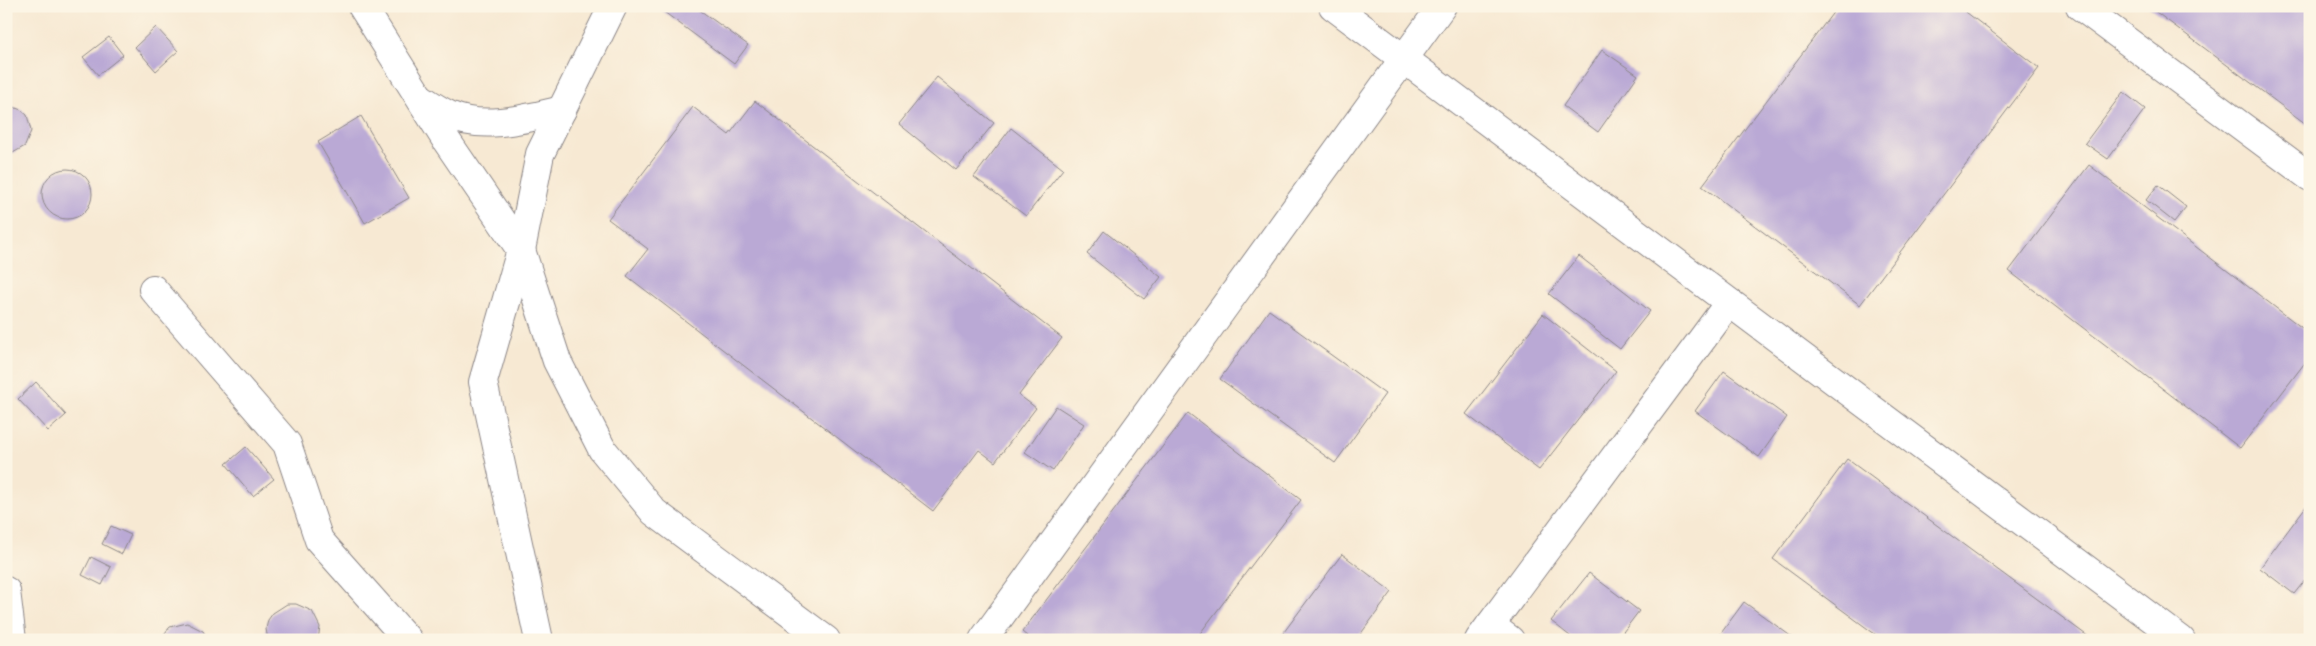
<svg xmlns="http://www.w3.org/2000/svg" width="2316" height="646" viewBox="0 0 2316 646" font-family="Itim,sans-serif">
  <rect width="100%" height="100%" fill="#fcf5e5"/>
  <filter id="ink" filterUnits="userSpaceOnUse"><feTurbulence type="fractalNoise" baseFrequency=".02" numOctaves="2"/><feDisplacementMap in="SourceGraphic" scale="10" xChannelSelector="R" yChannelSelector="G"/><feConvolveMatrix kernelMatrix="1 2 1 2 8 2 1 2 1" color-interpolation-filters="sRGB"/></filter>
  <filter id="wash" filterUnits="userSpaceOnUse"><feTurbulence type="fractalNoise" baseFrequency=".0096" numOctaves="4" result="noise"/><feDisplacementMap in="SourceGraphic" scale="20" xChannelSelector="R" yChannelSelector="G"/><feGaussianBlur stdDeviation="1.12" result="paint"/><feColorMatrix in="noise" values="0 0 0 0 0 0 0 0 0 0 0 0 0 0 0 0 0 1.4 0 .05"/><feComposite in="paint" operator="in"/></filter>
  <g filter="url(#wash)">
    <rect width="100%" height="100%" fill="#f7e9d3"/>
    <g id="blocks">
      <!-- building -->
      <g fill="#baa9d5">
        <polygon points="656,6 694,6 748,45 734,64"/>
        <polygon points="1838,6 1958,6 2039,68 1860,305 1702,186"/>
        <polygon points="2148,6 2310,6 2310,127"/>
        <polygon points="156,27 178,51 156,71 135,47"/>
        <polygon points="109,37 123,55 98,75 83,57"/>
        <polygon points="1602,50 1638,75 1598,132 1563,106"/>
        <polygon points="937,77 994,123 956,170 899,124"/>
        <polygon points="2123,92 2145,109 2108,159 2085,143"/>
        <polygon points="755,101 1062,338 1019,395 1036,408 995,462 979,450 933,511 627,276 648,249 608,219 693,107 729,135"/>
        <polygon points="6,104 21,110 27,115 31,131 25,146 11,154 6,154"/>
        <polygon points="361,116 409,198 365,223 318,142"/>
        <polygon points="1011,128 1063,169 1026,216 974,177"/>
        <polygon points="2089,165 2310,334 2310,356 2240,448 2009,271"/>
        <circle cx="67" cy="194" r="25"/>
        <polygon points="2158,185 2186,207 2174,222 2146,200"/>
        <polygon points="1104,231 1161,277 1144,299 1087,254"/>
        <polygon points="1579,256 1650,311 1620,349 1549,294"/>
        <polygon points="1269,310 1385,394 1335,463 1220,379"/>
        <polygon points="1543,314 1616,371 1539,470 1466,414"/>
        <polygon points="1724,371 1787,417 1759,457 1695,411"/>
        <polygon points="36,382 66,415 48,431 18,399"/>
        <polygon points="1056,406 1084,424 1053,471 1025,452"/>
        <polygon points="1188,413 1301,500 1195,640 1032,640 1022,632"/>
        <polygon points="246,447 274,479 253,496 226,464"/>
        <polygon points="1847,459 2093,640 1883,640 1773,559"/>
        <polygon points="2310,501 2310,574 2294,594 2260,568"/>
        <polygon points="111,526 131,535 122,554 102,544"/>
        <polygon points="1342,554 1392,592 1356,640 1278,640"/>
        <polygon points="91,557 111,567 102,585 82,575"/>
        <polygon points="1589,573 1639,611 1617,640 1575,640 1551,621"/>
        <polygon points="1744,602 1796,640 1716,640"/>
        <polygon points="287,604 296,604 312,611 320,627 318,640 268,640 266,629 268,620 273,613"/>
        <polygon points="187,623 203,631 208,640 159,640 170,627"/>
      </g>
    </g>
  </g>
  <g filter="url(#ink)">
    <use href="#blocks" fill-opacity="0" stroke="#8c8687" stroke-width="1"/>
    <g fill="none" stroke-linecap="round" stroke-linejoin="round">
      <!-- minor casing -->
      <g stroke="#8c8687" stroke-width="30">
        <g id="minor">
          <polyline points="362,6 446,140 521,250 557,361 602,449 654,512 826,640"/>
          <polyline points="1333,6 2181,640"/>
          <polyline points="2080,6 2310,177"/>
          <path d="M422 99C431 105 440 111 449 115 483 131 528 118 562 110"/>
          <polyline points="153,289 287,444 319,540 408,640"/>
          <polyline points="6,591 12,640"/>
          <polyline points="1490,625 1510,640"/>
          <polyline points="539,640 483,382 521,250 540,154 613,6"/>
          <polyline points="983,640 1442,6"/>
          <polyline points="1479,640 1729,303"/>
        </g>
      </g>
      <!-- minor -->
      <use href="#minor" stroke="#fff" stroke-width="28"/>
    </g>
  </g>
  <!-- margin -->
  <rect width="2316" height="646" fill="none" stroke="#fcf5e5" stroke-width="25"/>
</svg>
